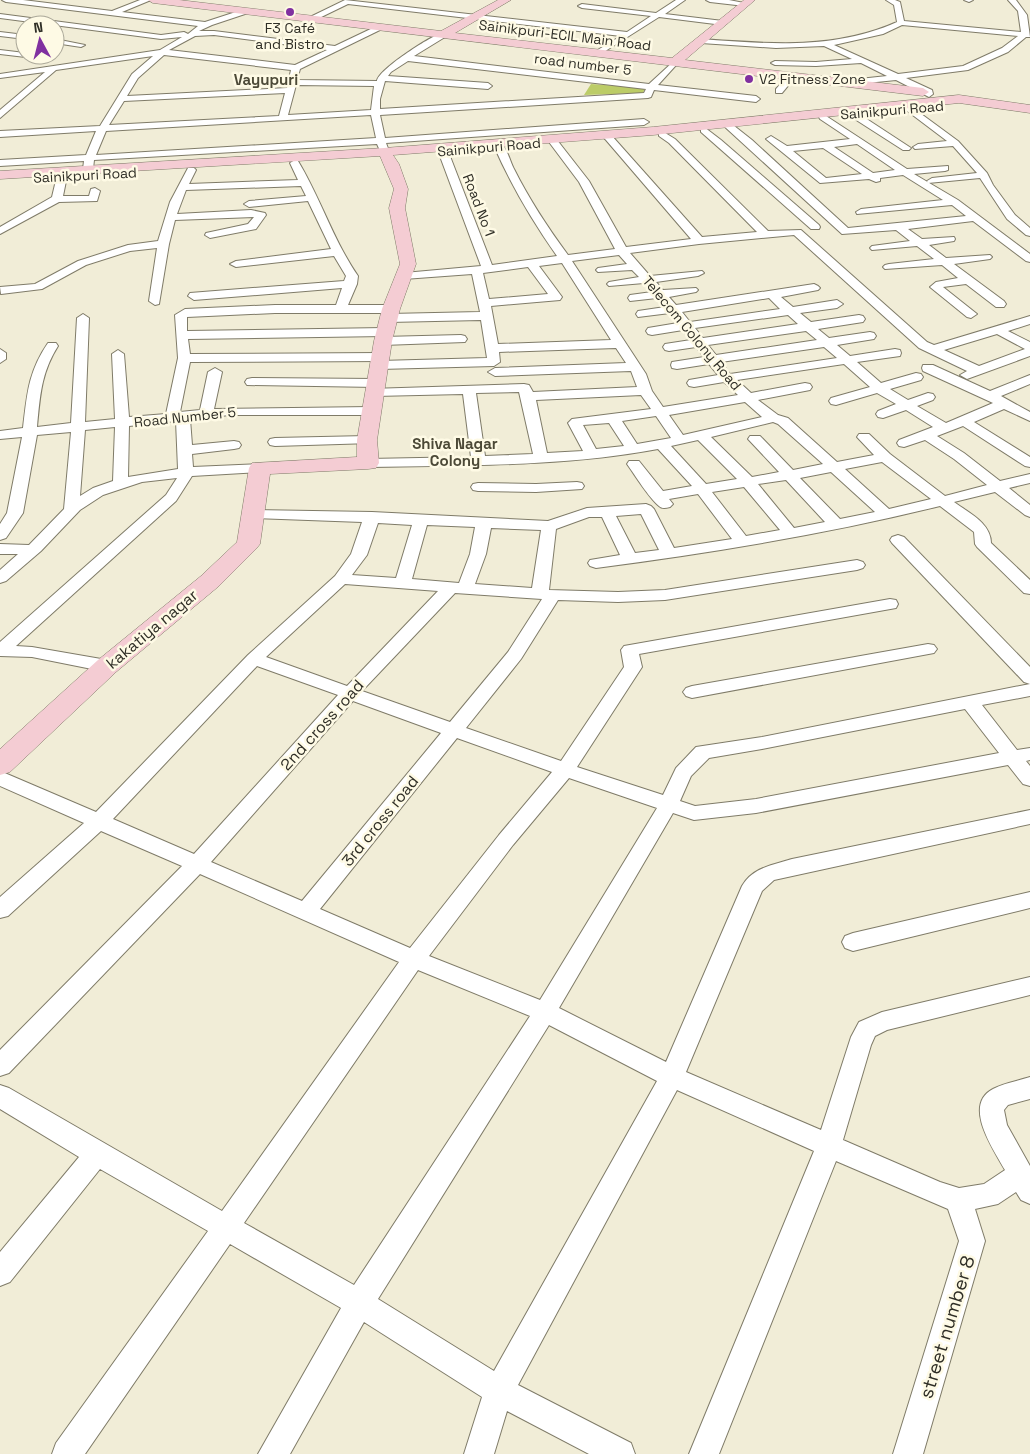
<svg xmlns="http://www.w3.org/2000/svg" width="1030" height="1454" viewBox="0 0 1030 1454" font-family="'Space Grotesk',sans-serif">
  <rect width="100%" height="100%" fill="#f1edd7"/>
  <!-- green -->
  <polygon fill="#bccc68" points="591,84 645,88 643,93 584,95"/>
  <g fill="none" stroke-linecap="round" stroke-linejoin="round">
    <!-- street casing -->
    <g stroke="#7f7b68" stroke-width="2">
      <g id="street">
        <path d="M2 0H23L112 11 140 0H151L122 12 205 22 245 9H248V13L212 25 199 31H214L335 46 377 26 384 28 300 69 297 80 377 81C378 70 429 37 442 33H445V37L414 56 649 84 674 61 678 63 658 85 756 96 760 99 756 102 654 90 651 97 648 98 380 115 385 138 644 119 649 122 644 125 386 143 389 151 384 154 381 153 377 144 94 160 93 169 88 172 83 169 84 161 0 166V160L86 155 96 131 0 137V131L100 126 132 74 153 56 56 70 0 118V110L45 72 0 78V74L160 50 182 37 161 39 0 18V14L161 35 184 32 188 34 198 26 6 2ZM214 35 327 50 295 65 169 50 195 36ZM164 55 291 70 287 88 127 96 138 78ZM408 61 646 89 644 93 380 109V99L385 81 488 89 492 86 488 83 388 76 391 72ZM296 85 374 86 371 110 288 115ZM285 93 279 116 109 125 124 101ZM371 115 376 138 96 155 106 131Z"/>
        <polygon points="345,0 627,32 651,16 582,8 578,6 582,4 656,13 676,0 685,0 665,14 723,21 727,23 723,25 659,17 599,55 596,55 596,51 621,36 348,4 313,21 306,19"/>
        <polygon points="706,0 729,0 749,4 745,6 710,2"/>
        <path d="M886 0H895L900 2 904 21 1021 32 1018 11 1008 0H1016L1027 15 1030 37H1026L1008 52 968 70 906 78 932 90 933 94 929 97 896 80 847 85V81L850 80 887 76 861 63 816 66 775 65 771 63 775 61 816 62 852 59 824 46 776 48 701 43 697 41 701 39C767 44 835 50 897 22L894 5ZM902 25 1018 36 1002 48 963 66 898 74 834 45 883 34Z"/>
        <polygon points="964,0 973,0 969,2"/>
        <polygon points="0,32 25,35 25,39 0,36"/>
        <polygon points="55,39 85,45 81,47 55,43"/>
        <polygon points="0,50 25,53 25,55 38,56 34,58 0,54"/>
        <polygon points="789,74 796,76 782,93 776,93 776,89"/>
        <polygon points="909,105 958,141 987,173 993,185 1015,215 1030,228 1030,236 1026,235 1007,219 980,178 928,183 927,181 932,178 977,173 953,146 915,149 913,147 918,144 947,141 906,110 905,108"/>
        <polygon points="853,111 856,112 911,148 909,150 903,150 850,116 850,112"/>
        <path d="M823 114 907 169 948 166V170L945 171 914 174 958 200 1030 254V262L1026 261 973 221 908 229 922 239 954 237 955 239 954 241 929 245 946 258 990 255 992 257 990 259 954 264 1004 301 1006 304 1004 307H996L966 284 943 287 977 314 971 318 967 317 930 287 936 282 958 278 942 265 885 269 883 267 885 265 889 264 934 259 917 246 872 250 870 248 872 246 910 241 896 230 842 234 725 127 730 124 733 125 752 140 848 228 966 216 952 205 857 214 856 212 861 209 943 200 903 175 880 178V181L876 182 869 179 820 183 766 139 771 136 787 146 850 139 820 119 819 117ZM857 144 895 170 873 173 834 147ZM823 148 862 174 826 178 793 151Z"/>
        <polygon points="704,127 721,140 819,225 820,227 819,229 811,229 701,132 701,128"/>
        <path d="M662 131 675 139 768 231 801 230 927 342 934 345 1030 316V324L1008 331 1030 342V356L967 379 960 375 967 371 919 348 794 235 699 244 630 253 650 276 702 271 704 273 698 276 656 282 663 290 696 288 698 290 696 292 669 297 676 305 814 284 818 286 820 288 818 290 781 297 793 307 837 300 843 304 837 308 800 313 811 322 859 315 863 316 865 319 863 322 818 329 829 338 870 332 874 333 876 336 874 339 837 345 850 356 895 349 900 350 901 353 900 356 857 362 881 383 916 373 921 374 923 377 921 380 890 389 908 400 928 393 933 394 935 397 933 400 917 406 946 423 993 403 923 371 922 368 923 365H933L990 391 1030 375V384L1001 396 1030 412V421L1004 409 974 422 1030 457V467L1025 466 963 426 937 436 964 453 1000 481 1030 474V483L1009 488 1030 505V517L1025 515 995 492 954 502C969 513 991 523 991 543L1030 580V594L1024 593 977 547 975 544 974 532 940 506C827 534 712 553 596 568L590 566 588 563 590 560 620 555 602 517H589L556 529 549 590 618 592 665 590 857 560 863 562 865 565 863 568 857 570 665 600 618 602 558 600 521 659 466 728 561 761 624 667 621 650 624 646 890 599 896 600 898 604 896 608 639 654 642 667 577 767 663 795 676 768 696 747 762 737 1030 684V696L982 705 1017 750 1030 748V760L1026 761 1030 766V786L1023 784 1008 765 756 813 694 820 673 813 559 1008 666 1062 742 886C753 867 773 865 792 859L1030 810V824L774 880 762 891 686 1072 821 1130 851 1037 859 1022 882 1012 1030 977V995L887 1030 875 1036 871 1045 843 1140 940 1182 959 1188 984 1184 1005 1170C994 1150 962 1105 993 1089 1004 1083 1018 1081 1030 1077V1099L1008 1105 1004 1110 1007 1125 1030 1166V1204L1021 1200 1016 1192 998 1204 975 1209 985 1241 923 1454H893L959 1241 948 1209 836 1161 719 1454H689L814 1151 677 1090 518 1385 631 1443 635 1454H589L507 1411 494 1454H464L482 1397 364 1322 290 1454H258L341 1308 230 1244 85 1454H52L56 1443 208 1231 100 1169 10 1282 0 1286V1252L79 1157 0 1109V1085L9 1088 222 1211 399 962 200 874 9 1073 0 1076V1050L182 866 101 831 8 916 0 918V897L84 823 0 786V771L96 812 248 655 335 576 351 554 362 522 254 518 249 516 246 513 249 510 372 512 548 521 587 508 646 504 651 506 654 509 674 548 732 539 698 494 669 499 673 504 670 507C666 508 662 509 659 506 649 498 635 475 627 464L629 461H639L663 491 692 486 658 449C562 467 465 465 368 467L363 466 361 463 363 460 368 459 471 457 463 394 375 396 370 395 368 392 370 389 524 384 529 385 533 392 637 387 631 371 495 376 488 372 495 368 626 363 616 348 499 352 500 362 494 366 380 369 374 365 380 361 487 358 481 320 389 322 383 318 389 314 480 312 472 274 404 279 398 276 404 273 481 266 438 151 440 149 443 148 448 151 492 265 557 256C533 222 511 185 494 146L499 143C507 146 510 162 514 169 529 199 548 228 568 255L615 249 579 182 549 142 554 139 557 140 589 181 626 247 691 239 606 140 604 138 609 135 612 136 702 237 757 232 669 143 659 136V132ZM619 255 627 264 598 268 596 270 598 272 632 270 639 277 609 282 607 284 609 286 644 283 652 292 630 295 628 298 630 301 657 298 665 307 638 311 636 314 638 317 670 313 678 323 648 328 646 331 648 334 652 335 683 330 691 340 665 344 663 347 665 350 669 351 696 347 704 357 672 362 671 365 672 368 677 369 709 364 718 375 689 380 687 383 689 386 694 387 724 382 738 395 663 407 652 391 646 374 572 261ZM562 263 611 340 498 344 491 306 560 300 562 297 539 266ZM528 267 548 294 489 299 483 273ZM769 298 780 309 690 322 682 312ZM788 315 798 324 703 338 695 328ZM806 331 817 340 716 355 708 345ZM997 334 1025 349 979 366 944 350ZM824 347 837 358 730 374 721 362ZM844 364 870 387 831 398 829 401 831 404 836 405 877 393 896 404 878 411 876 414 878 417 883 418 906 410 933 427 899 440 897 443 899 446 904 447 925 440 954 459 987 485 945 496 890 454 869 434H859L857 437 874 455 837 462 788 418 778 415 758 400 810 390 812 387 810 384 805 383 751 393 737 380ZM519 392 533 454 485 456 476 393ZM641 395 651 409 572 419 568 423 583 451 547 453 536 400ZM745 402 762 417 683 435 669 415ZM656 416 671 438 637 444 622 421ZM773 422 778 424 823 464 793 470 760 436H750L748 439 779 472 752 477 711 437ZM609 423 624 446 596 449 583 425ZM698 440 737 479 706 484 671 446ZM882 462 931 499 889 509 845 469ZM831 472 875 512 840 519 800 478ZM786 480 825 522 794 528 758 484ZM744 487 780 530 746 536 712 492ZM641 514 659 550 635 553 616 516ZM378 523 412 525 396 578 352 575 367 555ZM427 525 475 527 470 554 459 583 412 579ZM491 528 541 530 532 588 475 584 486 554ZM345 584 438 591 347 686 266 657ZM455 593 542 599 508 652 450 722 362 691ZM257 666 338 695 194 854 113 819ZM353 701 441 733 302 901 211 862ZM965 709 999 753 756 799 695 806 680 801 691 776 709 758 762 749ZM457 738 552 772 499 835 410 948 320 909ZM569 778 657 808 540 1000 429 956 513 845ZM418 970 530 1016 354 1285 244 1223ZM549 1025 657 1081 494 1371 378 1299Z"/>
        <path d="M295 160 298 161C320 197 333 240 358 276L357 284 348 305H391L397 309 391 313H275L187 317V331L385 328 391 332 385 336 188 339 190 354 382 353 388 357 382 361 190 362 180 412 200 410 208 372 215 368 222 372 214 409 371 407 378 411 371 415H230L190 419 192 445 234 441 239 442 241 445 239 448 234 449 192 454 193 467 260 464 265 465 267 468 265 471 260 472 192 476 176 501 16 646 32 647 107 660 113 662 116 666 113 670 107 672 32 657 0 656V642L166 495 177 478 142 482 103 495 80 510 41 551 6 581 0 583V570L18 554H0V544L29 545 64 509 71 432 37 435 23 513 6 538 0 540V524L7 513 22 437 0 439V431L23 428C27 395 28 372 48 343H56L58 346C41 373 40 396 37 427L71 423 77 318 83 314 89 318 85 422 115 419 112 354 118 350 124 354 129 417 166 414 178 358 175 315 185 309 275 305H336L342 288 194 300 188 296 190 293 344 281 346 276 334 256 236 267 230 264 236 261 331 249 308 201 249 207 244 204 249 201 306 196 301 186 186 190 177 214 251 210 265 213 266 215 256 229 210 238 205 235 206 233 248 224 254 217 175 220 169 244 159 304 155 305 149 301 157 248 130 251 86 265 42 289 1 294 0 287 35 284 78 261 128 245 158 241 170 202 188 168H194L196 170 189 184 298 180 290 163ZM176 421 178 469 128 477 129 426ZM115 427 113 481 93 488 80 496 85 430Z"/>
        <polygon points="62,173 67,176 63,196 89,196 91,189 95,188 100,191 97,201 59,202 0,234 0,227 52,197 57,176"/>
        <polygon points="461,335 465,336 467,339 465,342 383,345 377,341 383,337"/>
        <polygon points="0,349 6,353 6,359 0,363"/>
        <polygon points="252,378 377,379 384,383 377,387 247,385 245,382 247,379"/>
        <polygon points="367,436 372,437 374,440 372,443 275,446 270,445 268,442 270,439 275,438"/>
        <polygon points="577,482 582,483 584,486 582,489 536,492 478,491 473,490 471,487 473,484 478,483 536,484"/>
        <polygon points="898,535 904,537 1030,667 1030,684 1024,682 892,543 890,540 892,537"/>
        <polygon points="928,644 934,645 937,649 934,653 692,698 686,696 683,692 686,688 692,686"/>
        <polygon points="1030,892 1030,908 853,951 845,948 842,942 845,936 853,933"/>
      </g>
    </g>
    <!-- secondary casing -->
    <g stroke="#7f7b68" stroke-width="1">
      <g id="secondary">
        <polygon points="148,0 179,0 441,31 498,0 511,0 455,33 672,58 744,0 755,0 685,60 923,88 929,92 923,96 153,3"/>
        <polygon points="959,95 1030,105 1030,113 959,103 653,135 393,155 399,164 408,189 405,208 416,264 400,309 392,341 377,440 379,463 376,468 368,469 270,474 260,544 256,549 219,586 116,672 10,772 0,775 0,749 98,660 201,576 237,542 249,468 252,463 357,457 357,440 374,341 382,309 400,264 389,208 394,189 380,156 0,179 0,171 384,148 653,127"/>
      </g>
    </g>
    <!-- street -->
    <use href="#street" fill="#fff" fill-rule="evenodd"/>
    <!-- secondary -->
    <use href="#secondary" fill="#f4ccd3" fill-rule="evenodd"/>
  </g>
  <!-- markers -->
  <g fill="#8030a0" stroke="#fefae5" stroke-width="2">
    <circle cx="290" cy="12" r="5"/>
    <circle cx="749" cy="79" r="5"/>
  </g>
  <g text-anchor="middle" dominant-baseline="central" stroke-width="5" stroke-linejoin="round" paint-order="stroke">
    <!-- far-poi labels -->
    <g font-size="14" fill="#2f2e26" stroke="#fefae5">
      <text x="290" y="28">F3 Café<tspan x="290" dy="16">and Bistro</tspan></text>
      <text x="759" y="79" text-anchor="start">V2 Fitness Zone</text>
    </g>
    <!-- far-street labels -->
    <g font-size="14" fill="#2f2e26" stroke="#fefae5">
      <text transform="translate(565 35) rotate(7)">Sainikpuri-ECIL Main Road</text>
      <text transform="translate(583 64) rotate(7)">road number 5</text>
      <text transform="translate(892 110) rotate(-5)">Sainikpuri Road</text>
      <text transform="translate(489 147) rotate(-5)">Sainikpuri Road</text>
      <text transform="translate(85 175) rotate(-3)">Sainikpuri Road</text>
      <text transform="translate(479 205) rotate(69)">Road No 1</text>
      <text transform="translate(692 333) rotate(50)">Telecom Colony Road</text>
      <text transform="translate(185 417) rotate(-6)">Road Number 5</text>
    </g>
    <!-- far-neighbourhood labels -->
    <g font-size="15" font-weight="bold" fill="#4c4937" stroke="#fefae5">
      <text x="266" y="79">Vayupuri</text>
      <text x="455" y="443">Shiva Nagar<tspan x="455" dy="17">Colony</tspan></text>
    </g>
    <!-- street labels -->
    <g font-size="16" fill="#2f2e26" stroke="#fefae5">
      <text transform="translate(152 629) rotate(-40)">kakatiya nagar</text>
      <text transform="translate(322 725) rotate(-48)">2nd cross road</text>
      <text transform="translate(380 821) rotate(-51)">3rd cross road</text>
    </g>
    <!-- near-street labels -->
    <g font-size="19" fill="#2f2e26" stroke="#fefae5">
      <text transform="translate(947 1327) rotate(-73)">street number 8</text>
    </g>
  </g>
  <!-- north arrow -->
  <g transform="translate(40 40) rotate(353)"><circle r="24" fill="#fefae5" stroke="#aba899"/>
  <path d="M0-4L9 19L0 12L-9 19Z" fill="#8030a0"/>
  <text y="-8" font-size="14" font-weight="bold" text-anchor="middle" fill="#2f2e26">N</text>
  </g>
</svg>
